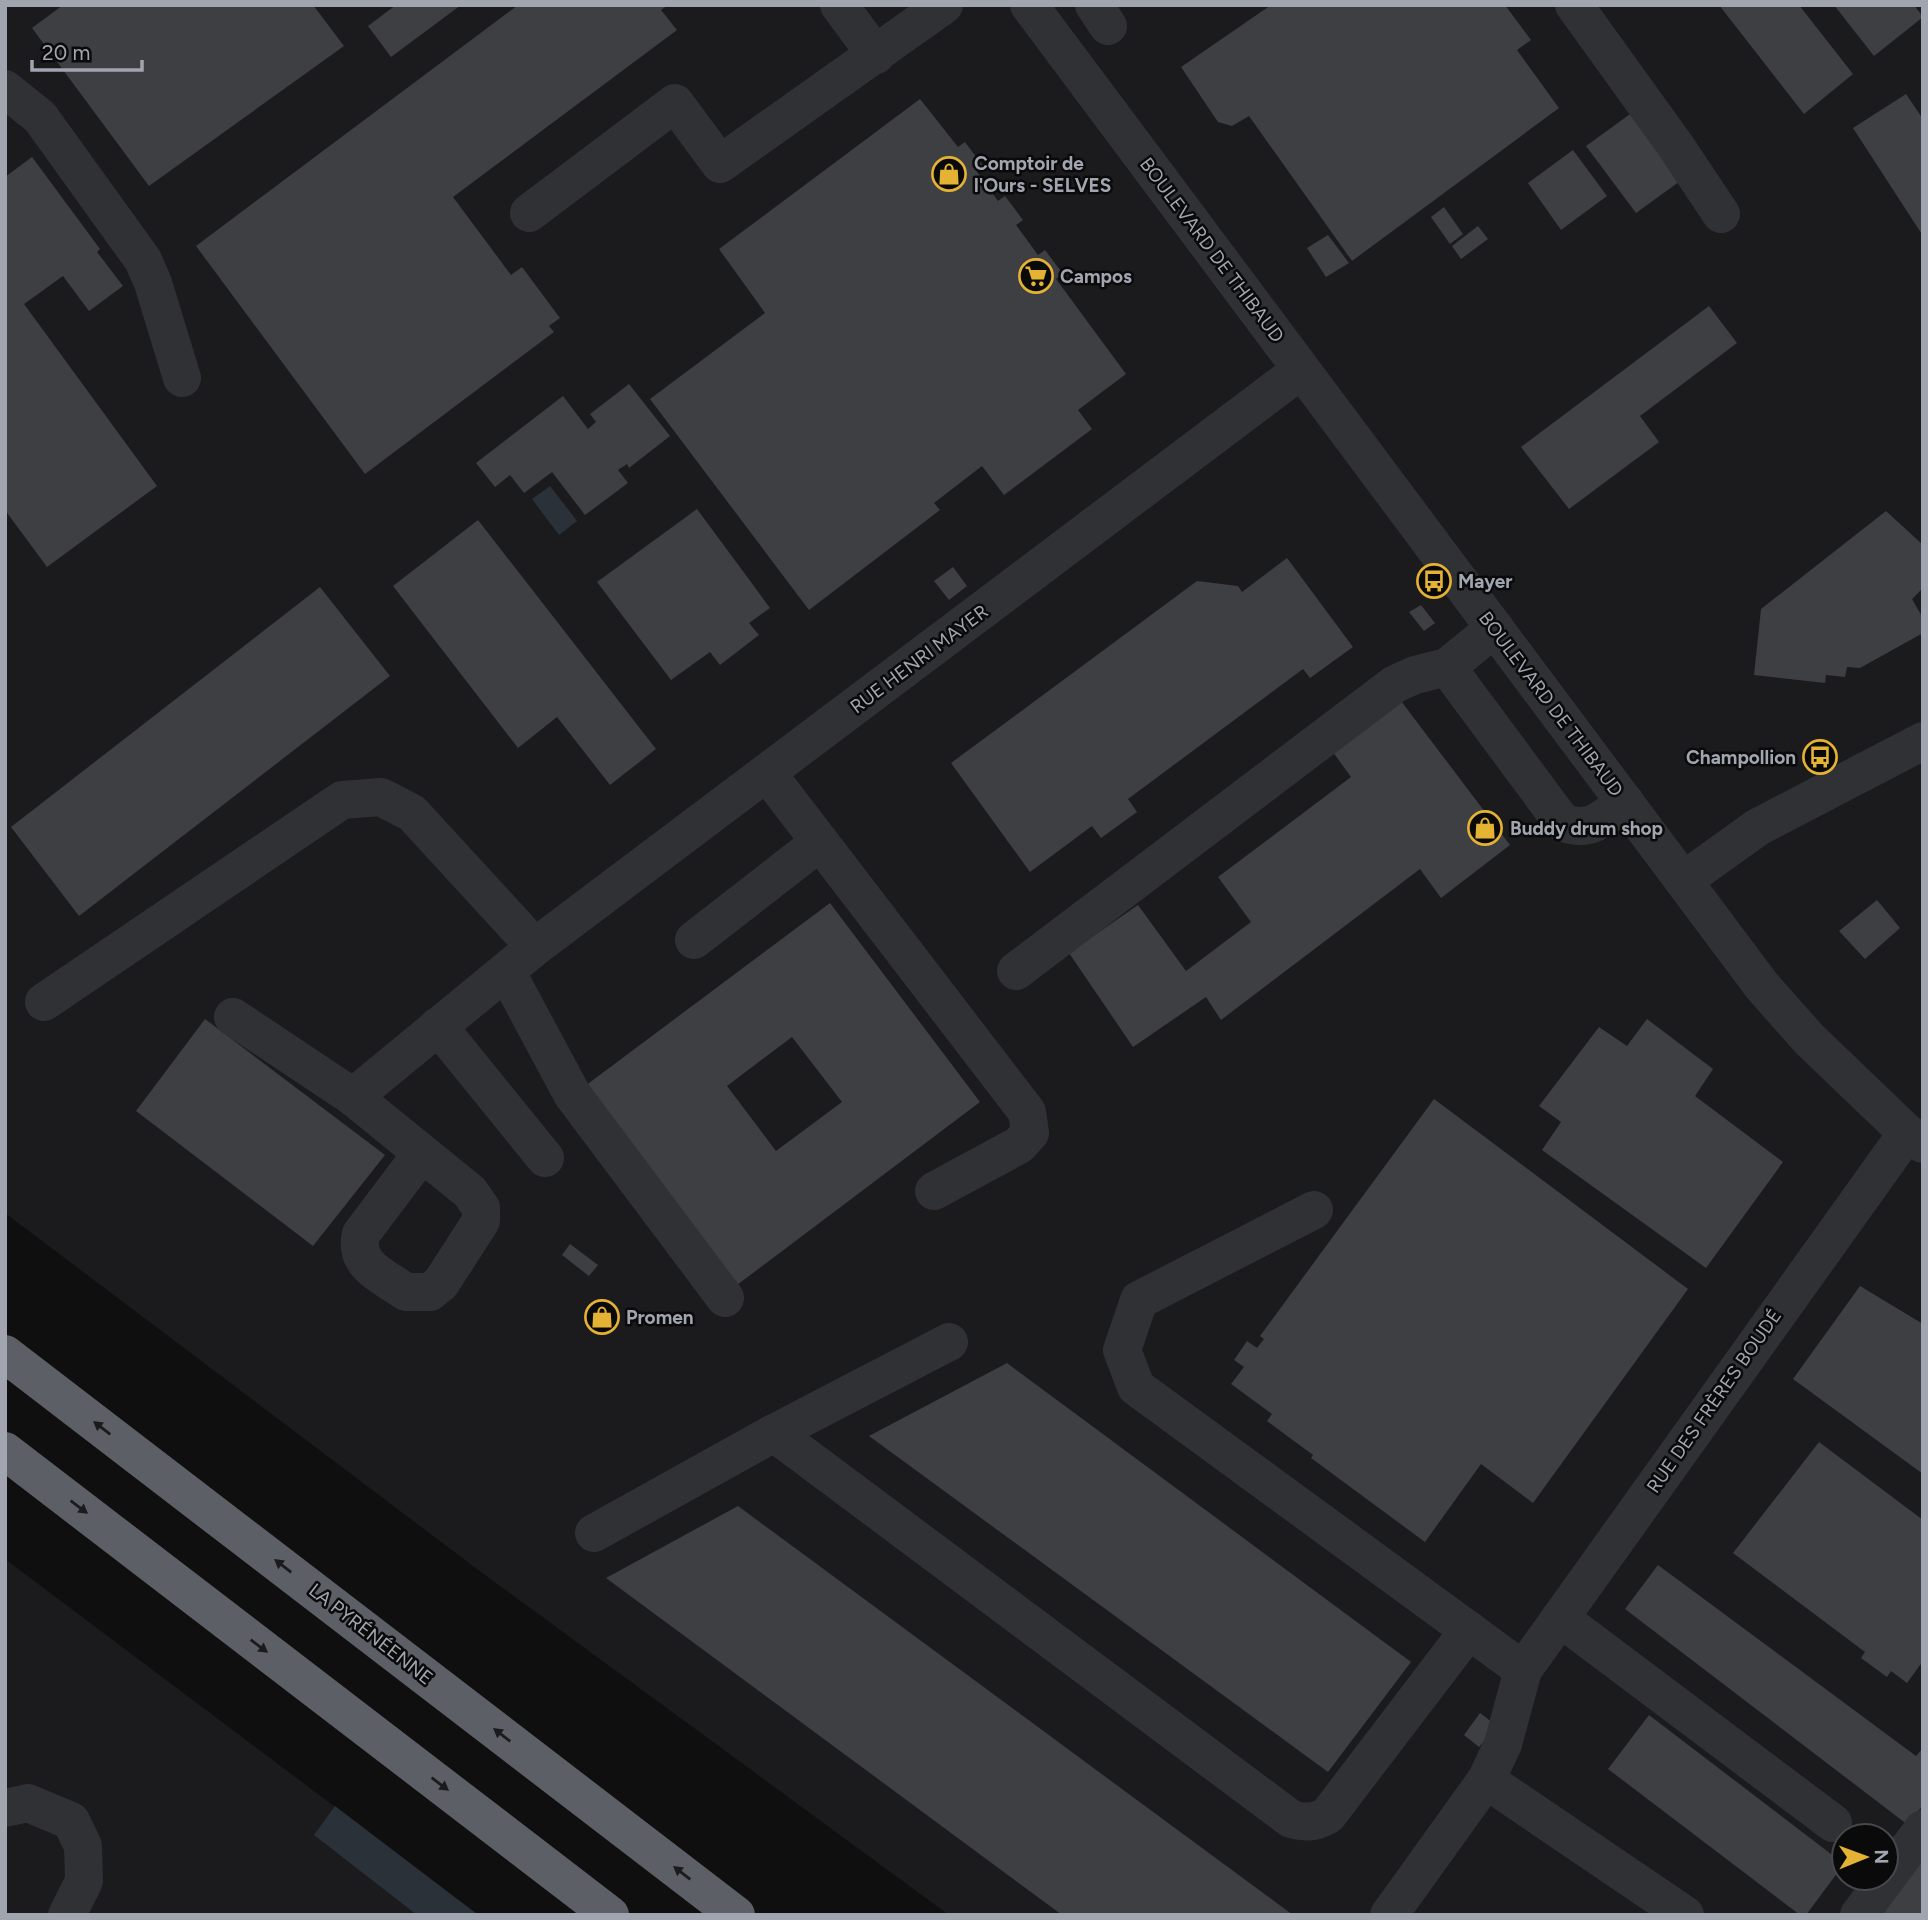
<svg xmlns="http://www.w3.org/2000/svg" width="1928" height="1920" viewBox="0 0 1928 1920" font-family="Figtree,sans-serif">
  <rect width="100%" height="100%" fill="#0f0f10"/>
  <!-- built -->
  <g fill="#1b1b1d" fill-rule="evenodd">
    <path d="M5 5H1923V1915H949L473 1566 5 1213ZM1844 1836H1886V1878H1844Z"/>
    <polygon points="5,1559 479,1915 5,1915"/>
  </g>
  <!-- water -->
  <g fill="#2a3138">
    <polygon points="550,486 577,521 559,535 532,499"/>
    <polygon points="335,1806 478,1915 417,1915 314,1835"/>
  </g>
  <!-- building -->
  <g fill="#3e3f43" fill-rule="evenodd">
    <polygon points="63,5 313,5 344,46 149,186 32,28"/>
    <polygon points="396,5 461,5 391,57 368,26"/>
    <polygon points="518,5 668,5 661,10 677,30 453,197 511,275 522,267 560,318 549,326 554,332 365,474 196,246"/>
    <polygon points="1271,5 1505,5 1531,40 1517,50 1559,108 1352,261 1249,116 1232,126 1218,122 1181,67"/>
    <polygon points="1719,5 1799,5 1853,74 1804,114"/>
    <polygon points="1834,5 1914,5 1923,17 1874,56"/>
    <polygon points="1906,94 1923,119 1923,236 1853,128"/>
    <polygon points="920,99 958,147 965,142 983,166 977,172 998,201 1005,196 1023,220 1016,225 1038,255 1045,250 1063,274 1056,279 1126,374 1078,410 1092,429 1004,495 982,466 934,503 940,510 809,610 650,399 765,313 719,249"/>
    <polygon points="1633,112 1683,179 1636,213 1586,146"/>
    <polygon points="1573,150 1607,196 1561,230 1528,183"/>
    <polygon points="32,157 100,249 97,252 123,286 89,311 63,276 24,304 157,486 47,567 5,510 5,177"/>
    <polygon points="1444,207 1463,234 1450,244 1431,217"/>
    <polygon points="1478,226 1488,239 1461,259 1452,246"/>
    <polygon points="1328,235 1349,263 1326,277 1307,248"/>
    <polygon points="1709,306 1737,343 1640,416 1659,442 1569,509 1521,447"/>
    <polygon points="629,384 670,436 629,468 627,464 618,470 628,483 585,515 552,472 524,493 510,475 495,487 476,463 563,396 588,429 596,422 590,414"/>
    <polygon points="697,509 770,608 749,623 759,635 720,665 710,652 671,680 597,582"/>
    <polygon points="1886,511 1923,545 1923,588 1912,599 1923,618 1923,633 1860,668 1847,667 1845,677 1826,675 1825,683 1754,675 1761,609"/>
    <polygon points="478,520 656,749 610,785 557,717 518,748 393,586"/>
    <polygon points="1287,558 1353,647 1310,678 1303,669 1128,799 1137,812 1101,838 1092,826 1030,872 951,763 1197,581 1238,586 1242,592"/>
    <polygon points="953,567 967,586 949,600 934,581"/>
    <polygon points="320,587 390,676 79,916 11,827"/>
    <polygon points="1421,605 1435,623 1424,631 1409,612"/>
    <polygon points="1398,697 1510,845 1441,898 1420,869 1221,1020 1206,997 1133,1047 1069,953 1138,905 1186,971 1251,922 1218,877 1351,777 1330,748"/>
    <polygon points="1877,900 1900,928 1865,959 1839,931"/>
    <path d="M830 903 980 1102 737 1285 585 1086ZM792 1037 842 1102 776 1151 727 1086Z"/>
    <polygon points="205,1019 385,1155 313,1246 136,1111"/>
    <polygon points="1647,1019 1713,1069 1695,1096 1783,1162 1706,1268 1542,1150 1561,1122 1539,1106 1599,1027 1627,1046"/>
    <polygon points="1434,1099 1688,1289 1533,1503 1481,1464 1425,1542 1311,1458 1313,1455 1267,1421 1272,1414 1231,1384 1244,1367 1234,1360 1247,1341 1257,1348 1264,1339 1260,1336"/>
    <polygon points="570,1244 598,1265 589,1276 562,1255"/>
    <polygon points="1860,1286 1923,1324 1923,1474 1793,1379"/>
    <polygon points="1007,1363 1411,1662 1328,1772 869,1436"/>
    <polygon points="1819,1442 1923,1520 1923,1661 1907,1683 1891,1671 1887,1677 1861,1658 1865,1652 1733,1553"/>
    <polygon points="738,1506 1293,1915 1062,1915 606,1578"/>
    <polygon points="1658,1565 1916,1756 1923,1748 1923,1805 1908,1825 1625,1609"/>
    <polygon points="1480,1713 1497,1726 1479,1747 1464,1735"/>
    <polygon points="1649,1715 1844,1864 1806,1915 1800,1915 1608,1769"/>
    <polygon points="1923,1858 1923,1915 1880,1915"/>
  </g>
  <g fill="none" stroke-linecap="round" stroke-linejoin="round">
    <!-- minor -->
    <g stroke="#303135" stroke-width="38">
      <polyline points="839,5 876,55"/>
      <polyline points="1029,5 1762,986 1809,1039 1907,1133 1923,1144"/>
      <polyline points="1094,5 1108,26"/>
      <polyline points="1574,5 1675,145 1721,214"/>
      <polyline points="5,89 40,117 143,260 153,283 182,378"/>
      <polyline points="529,213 675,103 720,164 944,5"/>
      <path d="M1447 667 1562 822C1590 834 1603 818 1625 802"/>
      <polyline points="767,773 1027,1112 1030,1133 1019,1145 934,1191"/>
      <polyline points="1684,880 1758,827 1923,741"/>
      <polyline points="694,940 820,842"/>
      <polyline points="506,971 572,1094 725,1298"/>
      <polyline points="1016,971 1395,684 1415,675 1447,667 1495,628"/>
      <polyline points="44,1002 342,800 381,797 412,813 535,947"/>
      <path d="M233 1017 353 1097 470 1192 481 1208V1221L441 1283 430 1292H406C383 1276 353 1265 361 1234L422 1153"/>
      <polyline points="438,1026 545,1158"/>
      <polyline points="353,1097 535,947 1301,370"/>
      <polyline points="1314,1210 1139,1300 1122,1350 1136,1387 1523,1670"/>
      <path d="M774 1433 1291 1819C1306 1823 1314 1823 1328 1815L1469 1630"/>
      <polyline points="594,1533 774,1433 949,1342"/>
      <polyline points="1560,1618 1833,1823"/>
      <polyline points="1486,1780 1685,1915"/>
      <polyline points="5,1808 28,1803 71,1821 83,1846 84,1881 67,1915"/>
      <polyline points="1389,1915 1486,1780 1503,1744 1523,1670 1907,1133"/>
      <polyline points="1859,1915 1923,1829"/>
    </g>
    <!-- highway -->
    <g stroke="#5d5f66" stroke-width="38">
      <polyline points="5,1354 736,1915"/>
      <polyline points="5,1451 610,1915"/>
    </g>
  </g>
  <!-- one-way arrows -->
  <defs><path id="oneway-solid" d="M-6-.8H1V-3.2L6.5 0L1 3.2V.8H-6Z" transform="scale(1.75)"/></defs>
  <g fill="#1b1b1d">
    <use href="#oneway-solid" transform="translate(102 1428) rotate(-142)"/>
    <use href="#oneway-solid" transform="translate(79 1507) rotate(37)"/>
    <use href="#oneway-solid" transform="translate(283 1566) rotate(-142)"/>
    <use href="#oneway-solid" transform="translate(259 1646) rotate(37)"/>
    <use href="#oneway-solid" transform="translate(502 1735) rotate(-142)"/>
    <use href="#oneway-solid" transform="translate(440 1784) rotate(37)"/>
    <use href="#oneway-solid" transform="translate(682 1873) rotate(-142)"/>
  </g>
  <!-- icons -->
  <defs>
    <g id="shop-ring" transform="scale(1.75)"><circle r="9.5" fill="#0a0a0b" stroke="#e5b333" stroke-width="1.5"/><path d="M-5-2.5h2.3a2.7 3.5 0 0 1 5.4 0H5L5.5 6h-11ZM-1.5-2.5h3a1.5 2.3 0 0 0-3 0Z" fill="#e5b333"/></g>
    <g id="supermarket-ring" transform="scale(1.75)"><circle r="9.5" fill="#0a0a0b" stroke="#e5b333" stroke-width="1.5"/><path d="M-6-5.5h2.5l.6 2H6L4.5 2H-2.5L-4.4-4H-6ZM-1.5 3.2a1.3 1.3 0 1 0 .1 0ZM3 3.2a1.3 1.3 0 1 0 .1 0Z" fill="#e5b333"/></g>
    <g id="bus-ring" transform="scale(1.75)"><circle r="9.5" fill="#0a0a0b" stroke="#e5b333" stroke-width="1.5"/><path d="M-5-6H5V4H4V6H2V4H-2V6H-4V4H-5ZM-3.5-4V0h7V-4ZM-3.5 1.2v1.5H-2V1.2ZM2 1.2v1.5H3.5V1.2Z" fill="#e5b333"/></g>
  </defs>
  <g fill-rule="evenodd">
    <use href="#shop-ring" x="949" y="174"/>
    <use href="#supermarket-ring" x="1036" y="276"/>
    <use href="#bus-ring" x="1434" y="581"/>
    <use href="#bus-ring" x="1820" y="757"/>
    <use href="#shop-ring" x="1485" y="828"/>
    <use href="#shop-ring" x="602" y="1317"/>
  </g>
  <g text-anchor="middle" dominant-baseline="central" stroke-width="5" stroke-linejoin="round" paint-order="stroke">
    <!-- poi labels -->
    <g font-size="19" font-weight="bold" fill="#a1a5b0" stroke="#0a0a0b" text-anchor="start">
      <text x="974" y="163">Comptoir de<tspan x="974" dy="22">l'Ours - SELVES</tspan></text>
      <text x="1060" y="276">Campos</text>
      <text x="1458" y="581">Mayer</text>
      <text x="1796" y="757" text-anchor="end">Champollion</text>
      <text x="1510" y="828">Buddy drum shop</text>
      <text x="626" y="1317">Promen</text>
    </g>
    <!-- street labels -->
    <g font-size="19" fill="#a1a5b0" stroke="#0a0a0b">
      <text transform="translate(1212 250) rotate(53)">BOULEVARD DE THIBAUD</text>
      <text transform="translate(919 659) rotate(-37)">RUE HENRI MAYER</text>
      <text transform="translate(1551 704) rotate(53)">BOULEVARD DE THIBAUD</text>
      <text transform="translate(1714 1401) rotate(-55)">RUE DES FRÈRES BOUDÉ</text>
      <text transform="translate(371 1634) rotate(38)">LA PYRÉNÉENNE</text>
    </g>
  </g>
  <!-- border -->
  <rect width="1928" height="1920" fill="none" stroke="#a1a5b0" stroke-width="14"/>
  <!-- north arrow -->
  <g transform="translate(1865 1857) rotate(89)"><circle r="33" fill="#0a0a0b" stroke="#46484d" stroke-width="2"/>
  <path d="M0-5L12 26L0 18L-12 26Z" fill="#e5b333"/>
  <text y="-10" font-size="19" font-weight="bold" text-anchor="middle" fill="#a1a5b0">N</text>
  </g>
  <!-- scale -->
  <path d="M32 60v10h110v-10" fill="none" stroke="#a1a5b0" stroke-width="3.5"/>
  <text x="42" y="60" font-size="21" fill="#a1a5b0" stroke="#0a0a0b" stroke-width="5" paint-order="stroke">20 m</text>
</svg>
